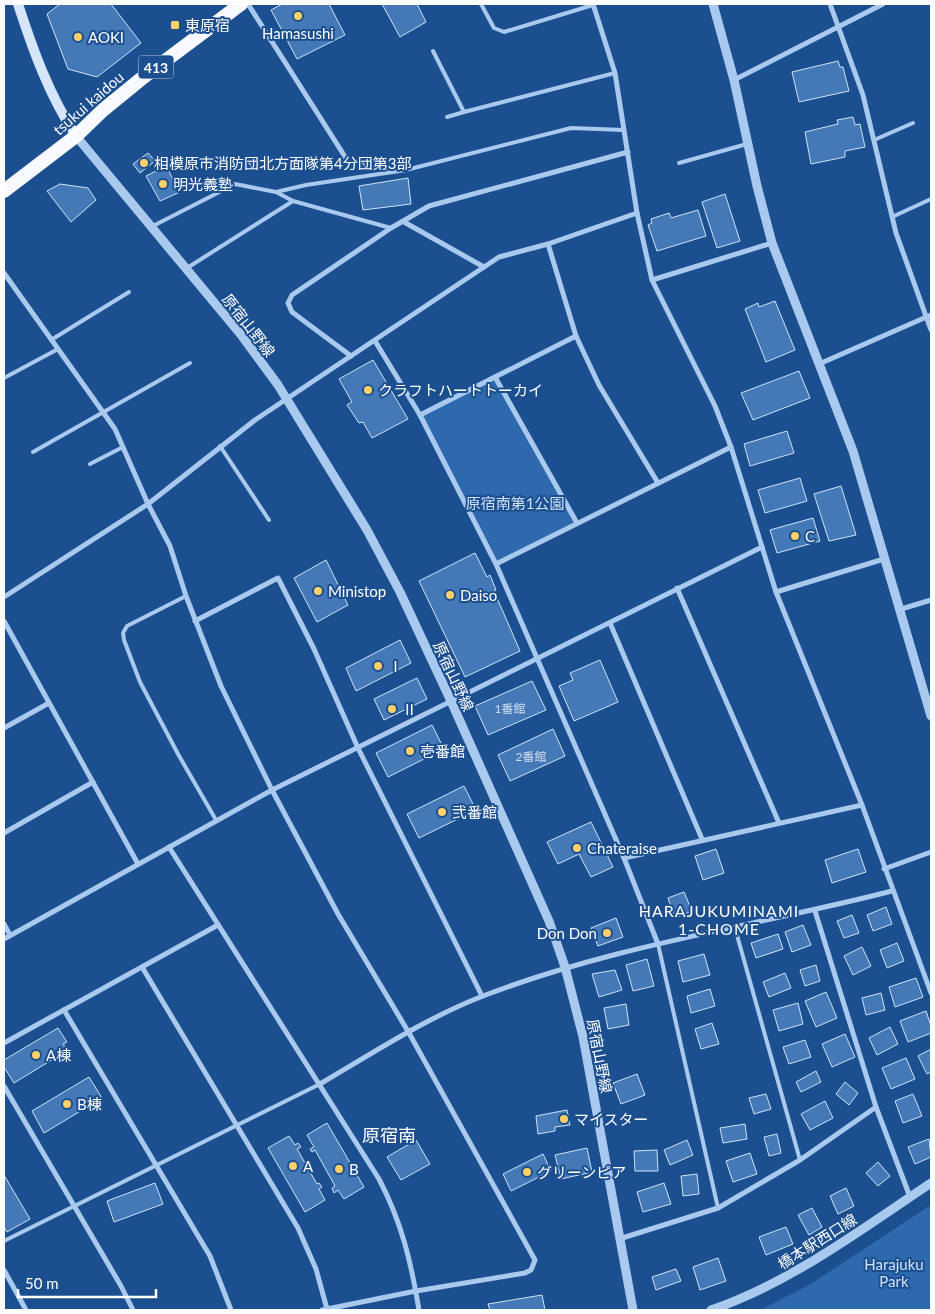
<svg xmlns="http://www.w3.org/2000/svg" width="935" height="1314" viewBox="0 0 935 1314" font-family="Lato,'Noto Sans JP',sans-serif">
  <rect width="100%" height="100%" fill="#1b4f8f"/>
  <!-- green -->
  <g fill="#2e69ad">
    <polygon points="495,377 577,523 496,564 420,415"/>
    <polygon points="931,1205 931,1310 760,1310 809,1285"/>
  </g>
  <!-- building -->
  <g fill="#4478b7" stroke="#cfe3fa">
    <polygon points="60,4 111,4 141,43 97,77 68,69 47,14"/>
    <polygon points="282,4 329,4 345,35 297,59 271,10"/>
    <polygon points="382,4 417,4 426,22 400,37"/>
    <polygon points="838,61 840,67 843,67 849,91 799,102 792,72"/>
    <polygon points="853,117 855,125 860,124 865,147 845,151 845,157 811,164 805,132 838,124 837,120"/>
    <polygon points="148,153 155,161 140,173 133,164"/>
    <polygon points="166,166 180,192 160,201 146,176"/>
    <polygon points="408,178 411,204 363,210 359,186"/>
    <polygon points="60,184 88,188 96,200 71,222 47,191"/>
    <polygon points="725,194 740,241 717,248 702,202"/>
    <polygon points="698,210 706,236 657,251 648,225 652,223 651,219 669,213 671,218"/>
    <polygon points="775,301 795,350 766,362 745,309 758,303 759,307"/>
    <polygon points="373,360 408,419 372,438 363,422 359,423 347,405 352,402 339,379"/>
    <polygon points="799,371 810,398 753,420 741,393"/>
    <polygon points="787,431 794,453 750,466 744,444"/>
    <polygon points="800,478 807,501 765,513 758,490"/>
    <polygon points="841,486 856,535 829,541 814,494"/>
    <polygon points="813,518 820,541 777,553 770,530"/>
    <polygon points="475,553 487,577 490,575 496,590 494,591 520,651 465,677 419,581"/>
    <polygon points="326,560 348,605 317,622 294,578"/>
    <polygon points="400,640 411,663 356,691 346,668"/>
    <polygon points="600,660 618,702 574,721 559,686 573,680 570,673"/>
    <polygon points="417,678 427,699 384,720 374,699"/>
    <polygon points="532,681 546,710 488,735 475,706"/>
    <polygon points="432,725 444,749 388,777 376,753"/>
    <polygon points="553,729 565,756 510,781 498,755"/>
    <polygon points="464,786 476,810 419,838 407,814"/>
    <polygon points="591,822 613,867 591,877 579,854 558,864 547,842"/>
    <polygon points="716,849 724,873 703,880 695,856"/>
    <polygon points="858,849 866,872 832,883 825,860"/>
    <polygon points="684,892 692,911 675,918 668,898"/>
    <polygon points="886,907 892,924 873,931 867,915"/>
    <polygon points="852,915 859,933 844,938 837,921"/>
    <polygon points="616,918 623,937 598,946 591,928"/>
    <polygon points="803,925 811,945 792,952 785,932"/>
    <polygon points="778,934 783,949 756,958 751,943"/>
    <polygon points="897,943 904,961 887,968 880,950"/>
    <polygon points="862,947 871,966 853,975 844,956"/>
    <polygon points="704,954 710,975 683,982 678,961"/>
    <polygon points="647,959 654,986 633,991 626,965"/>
    <polygon points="816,965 820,981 805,986 800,970"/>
    <polygon points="615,970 622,990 599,997 592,974"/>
    <polygon points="785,973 791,988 769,997 763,982"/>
    <polygon points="916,978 923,997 895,1007 889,987"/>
    <polygon points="710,989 715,1006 691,1013 687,996"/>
    <polygon points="826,992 837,1018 816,1027 805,1001"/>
    <polygon points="881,993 885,1010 866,1015 862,998"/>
    <polygon points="798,1003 803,1024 779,1031 773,1010"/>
    <polygon points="626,1004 629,1025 608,1029 604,1008"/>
    <polygon points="926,1011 931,1026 931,1033 908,1042 900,1021"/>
    <polygon points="712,1023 719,1044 701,1049 695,1029"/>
    <polygon points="890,1027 898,1044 877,1055 869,1038"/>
    <polygon points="58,1028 67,1042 63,1044 68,1050 14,1083 4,1067 4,1060"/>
    <polygon points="845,1034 855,1057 832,1067 822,1044"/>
    <polygon points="805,1040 811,1057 789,1064 783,1047"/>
    <polygon points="931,1049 931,1072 927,1074 918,1056"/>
    <polygon points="906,1058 915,1079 891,1089 882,1068"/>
    <polygon points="816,1071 821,1082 801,1092 796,1082"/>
    <polygon points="637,1074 645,1095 621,1104 613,1083"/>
    <polygon points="89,1077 102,1098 44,1133 32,1111"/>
    <polygon points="845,1082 858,1093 849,1105 836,1094"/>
    <polygon points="766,1094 771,1109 754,1114 749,1098"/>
    <polygon points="913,1094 922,1116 903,1123 895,1101"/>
    <polygon points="825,1101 833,1118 810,1130 801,1114"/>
    <polygon points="567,1110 570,1125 555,1127 555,1131 538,1134 536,1116"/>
    <polygon points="327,1123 364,1187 344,1199 338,1190 334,1193 332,1188 335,1186 315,1150 312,1152 310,1149 314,1147 307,1135"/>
    <polygon points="745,1124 747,1139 723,1143 720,1128"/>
    <polygon points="777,1134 781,1153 769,1156 764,1137"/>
    <polygon points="289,1136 295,1145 298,1143 301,1147 297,1149 317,1184 319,1183 322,1187 319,1189 325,1200 305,1212 268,1148"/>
    <polygon points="929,1139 931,1157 915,1164 908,1147"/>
    <polygon points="416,1140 430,1164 401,1180 387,1157"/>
    <polygon points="687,1140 693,1155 670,1165 664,1150"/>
    <polygon points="587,1148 592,1172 561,1179 555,1155"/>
    <polygon points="657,1150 658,1171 635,1171 634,1151"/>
    <polygon points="750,1153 757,1174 733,1182 726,1161"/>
    <polygon points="543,1154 551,1171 511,1191 503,1174"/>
    <polygon points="878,1162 890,1176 878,1186 866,1173"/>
    <polygon points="697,1174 699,1194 683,1196 681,1176"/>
    <polygon points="4,1175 30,1219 7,1232 4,1227"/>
    <polygon points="155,1183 163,1204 114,1222 107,1201"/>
    <polygon points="664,1183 671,1204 643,1212 637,1192"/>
    <polygon points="846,1188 854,1206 838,1214 830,1196"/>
    <polygon points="812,1208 822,1227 809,1235 798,1215"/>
    <polygon points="786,1227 793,1244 766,1255 759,1237"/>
    <polygon points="718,1258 726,1281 700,1290 693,1267"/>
    <polygon points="676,1269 681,1281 656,1290 652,1277"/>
    <polygon points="542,1295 545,1310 490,1310 488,1304"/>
  </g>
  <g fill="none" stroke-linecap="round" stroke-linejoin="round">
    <!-- service -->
    <g stroke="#a9c9ee" stroke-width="4">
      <polyline points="481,4 494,28 504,32 593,5"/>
      <polyline points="433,51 464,112 615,73"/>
      <polyline points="447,117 464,112"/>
      <polyline points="874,140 913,123"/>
      <polyline points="679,163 747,144"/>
      <polyline points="276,192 306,185 406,170 571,128 624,130"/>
      <polyline points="892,217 931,199"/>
      <polyline points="151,227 235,184 276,192 293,201"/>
      <polyline points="187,268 293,201 391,228"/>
      <polyline points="51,340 129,292"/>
      <polyline points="4,378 58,349"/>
      <polyline points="220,446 269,520"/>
      <polyline points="33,452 190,363"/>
      <polyline points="90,464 123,447"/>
      <polyline points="186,596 127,626 123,633 124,640 140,682 178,754 216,820"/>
      <polyline points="735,928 800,1160"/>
      <polyline points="658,944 718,1208"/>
      <polyline points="4,1241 320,1084"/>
    </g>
    <!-- minor -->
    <g stroke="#a9c9ee" stroke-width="5">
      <polyline points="248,4 349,163"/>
      <polyline points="593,4 615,73 637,213 652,280 715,406 731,447 776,592 862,805 931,993"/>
      <polyline points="830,4 863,95 896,233 931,330"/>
      <polyline points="734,80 883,4"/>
      <polyline points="404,222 484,267"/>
      <polyline points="548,244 576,336 599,385 658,483"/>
      <polyline points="4,273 115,429 148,504 170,546 186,596 221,686 272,790 338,914 409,1033 535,1260 531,1270 525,1273 416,1291 322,1310"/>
      <polyline points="652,280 772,243"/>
      <polyline points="375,341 420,415 496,564 624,858 658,944"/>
      <polyline points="351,356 292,312 288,303 292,295 391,228 429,206 628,152"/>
      <polyline points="819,364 931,315"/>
      <polyline points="495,377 577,523"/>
      <polyline points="420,415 576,336"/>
      <polyline points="496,564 731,447"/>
      <polyline points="677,588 779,823"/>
      <polyline points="776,592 884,559"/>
      <polyline points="4,597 148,504 255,420 499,257 548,244 637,213"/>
      <polyline points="898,610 931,600"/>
      <polyline points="4,621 138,864"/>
      <polyline points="195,621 278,578 314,649 358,748 482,996"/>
      <polyline points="610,623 702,839"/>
      <polyline points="4,728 49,703"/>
      <polyline points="4,833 93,782"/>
      <path d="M169 847 379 1179C402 1223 411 1262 419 1310"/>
      <polyline points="624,858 862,805"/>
      <polyline points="884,869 931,852"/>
      <polyline points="815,911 876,1107"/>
      <polyline points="4,924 10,935"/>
      <polyline points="4,939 272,790 762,547"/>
      <polyline points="142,967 298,1228 316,1269 327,1309"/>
      <polyline points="64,1010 210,1256 231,1310"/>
      <polyline points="4,1043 218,925"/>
      <path d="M320 1084C373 1053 426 1018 483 996 615 945 756 926 892 891"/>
      <polyline points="4,1086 121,1286 133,1310"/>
      <polyline points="619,1239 718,1208 800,1160 876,1107 910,1197"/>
      <polyline points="4,1270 26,1310"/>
    </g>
    <!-- tertiary -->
    <g stroke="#a9c9ee" stroke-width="9">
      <polyline points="713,4 734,80 757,186 772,243 853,451 931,716"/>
      <polyline points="76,136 242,336 278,385 367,530 400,592 451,701 549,921 565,967 583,1037 633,1310"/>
      <path d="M711 1310C792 1282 860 1230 931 1183"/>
    </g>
    <!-- secondary -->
    <path stroke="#d6e6fa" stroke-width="10" d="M18 4C33 50 49 95 76 136"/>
    <!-- trunk -->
    <polyline stroke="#f8faff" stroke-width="14" points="4,191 76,136 103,110 141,79 241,4"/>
  </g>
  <!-- markers -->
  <g fill="#ffd166" stroke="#1b4f8f" stroke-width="2">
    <circle cx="298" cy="16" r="5"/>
    <rect x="170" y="20" width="10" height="10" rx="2.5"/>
    <circle cx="78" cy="37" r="5"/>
    <circle cx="144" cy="163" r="5"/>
    <circle cx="163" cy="184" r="5"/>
    <circle cx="368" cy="390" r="5"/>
    <circle cx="795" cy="536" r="5"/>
    <circle cx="318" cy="591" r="5"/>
    <circle cx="450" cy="595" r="5"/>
    <circle cx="378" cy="666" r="5"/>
    <circle cx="392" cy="709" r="5"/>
    <circle cx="410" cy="751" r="5"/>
    <circle cx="442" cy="812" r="5"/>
    <circle cx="577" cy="848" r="5"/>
    <circle cx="607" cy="933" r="5"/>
    <circle cx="36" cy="1055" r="5"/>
    <circle cx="67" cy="1104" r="5"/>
    <circle cx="564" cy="1119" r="5"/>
    <circle cx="293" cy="1166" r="5"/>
    <circle cx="339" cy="1169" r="5"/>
    <circle cx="527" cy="1172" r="5"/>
  </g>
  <g text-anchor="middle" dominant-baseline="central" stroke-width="4" stroke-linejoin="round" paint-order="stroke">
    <!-- number labels -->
    <g font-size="12" fill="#d0dded">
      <text x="510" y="708">1番館</text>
      <text x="531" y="756">2番館</text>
    </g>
    <!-- shield labels -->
    <rect fill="#1b4f8f" stroke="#bbcadd" stroke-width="1" x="138.5" y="55.5" width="35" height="23" rx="4"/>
    <g font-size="14" font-weight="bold" fill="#fff">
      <text x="156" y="67">413</text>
    </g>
    <!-- poi labels -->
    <g font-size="15" fill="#fff" stroke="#1b4f8f" text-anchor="start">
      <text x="185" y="25">東原宿</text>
      <text x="298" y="33" text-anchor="middle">Hamasushi</text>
      <text x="88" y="37">AOKI</text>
      <text x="154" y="163">相模原市消防団北方面隊第4分団第3部</text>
      <text x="173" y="184">明光義塾</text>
      <text x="378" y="390">クラフトハートトーカイ</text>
      <text x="805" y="536">C</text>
      <text x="328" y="591">Ministop</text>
      <text x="460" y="595">Daiso</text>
      <text x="388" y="666">Ⅰ</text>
      <text x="402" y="709">Ⅱ</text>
      <text x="420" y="751">壱番館</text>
      <text x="452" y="812">弐番館</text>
      <text x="587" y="848">Chateraise</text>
      <text x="597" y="933" text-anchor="end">Don Don</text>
      <text x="46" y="1055">A棟</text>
      <text x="77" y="1104">B棟</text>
      <text x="574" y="1119">マイスター</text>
      <text x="303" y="1166">A</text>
      <text x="349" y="1169">B</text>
      <text x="537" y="1172">グリーンピア</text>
    </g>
    <!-- street labels -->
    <g font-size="15" fill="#fff" stroke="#1b4f8f">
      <text transform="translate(88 103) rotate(-41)">tsukui kaidou</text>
      <text transform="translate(249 325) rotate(52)">原宿山野線</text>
      <text transform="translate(454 676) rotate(65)">原宿山野線</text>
      <text transform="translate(600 1056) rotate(79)">原宿山野線</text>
      <text transform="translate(817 1241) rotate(-32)">橋本駅西口線</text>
    </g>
    <!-- park labels -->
    <g font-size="15" fill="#cfe3fa" stroke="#1b4f8f">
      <text x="515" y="503">原宿南第1公園</text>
      <text x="894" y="1264">Harajuku<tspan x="894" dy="17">Park</tspan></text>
    </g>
    <!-- neighbourhood labels -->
    <g font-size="16" letter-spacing="1" fill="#fff" stroke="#1b4f8f">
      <text x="719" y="910">HARAJUKUMINAMI<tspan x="719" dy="18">1-CHOME</tspan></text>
    </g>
    <!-- quarter labels -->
    <g font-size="18" fill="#fff" stroke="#1b4f8f">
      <text x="389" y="1135">原宿南</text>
    </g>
  </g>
  <!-- border -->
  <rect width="935" height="1314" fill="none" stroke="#ffffff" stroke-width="10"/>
  <!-- scale -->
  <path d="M18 1289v8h138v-8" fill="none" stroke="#ffffff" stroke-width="2.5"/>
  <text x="25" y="1289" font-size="15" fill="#ffffff" stroke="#1b4f8f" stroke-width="4" paint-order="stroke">50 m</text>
</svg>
